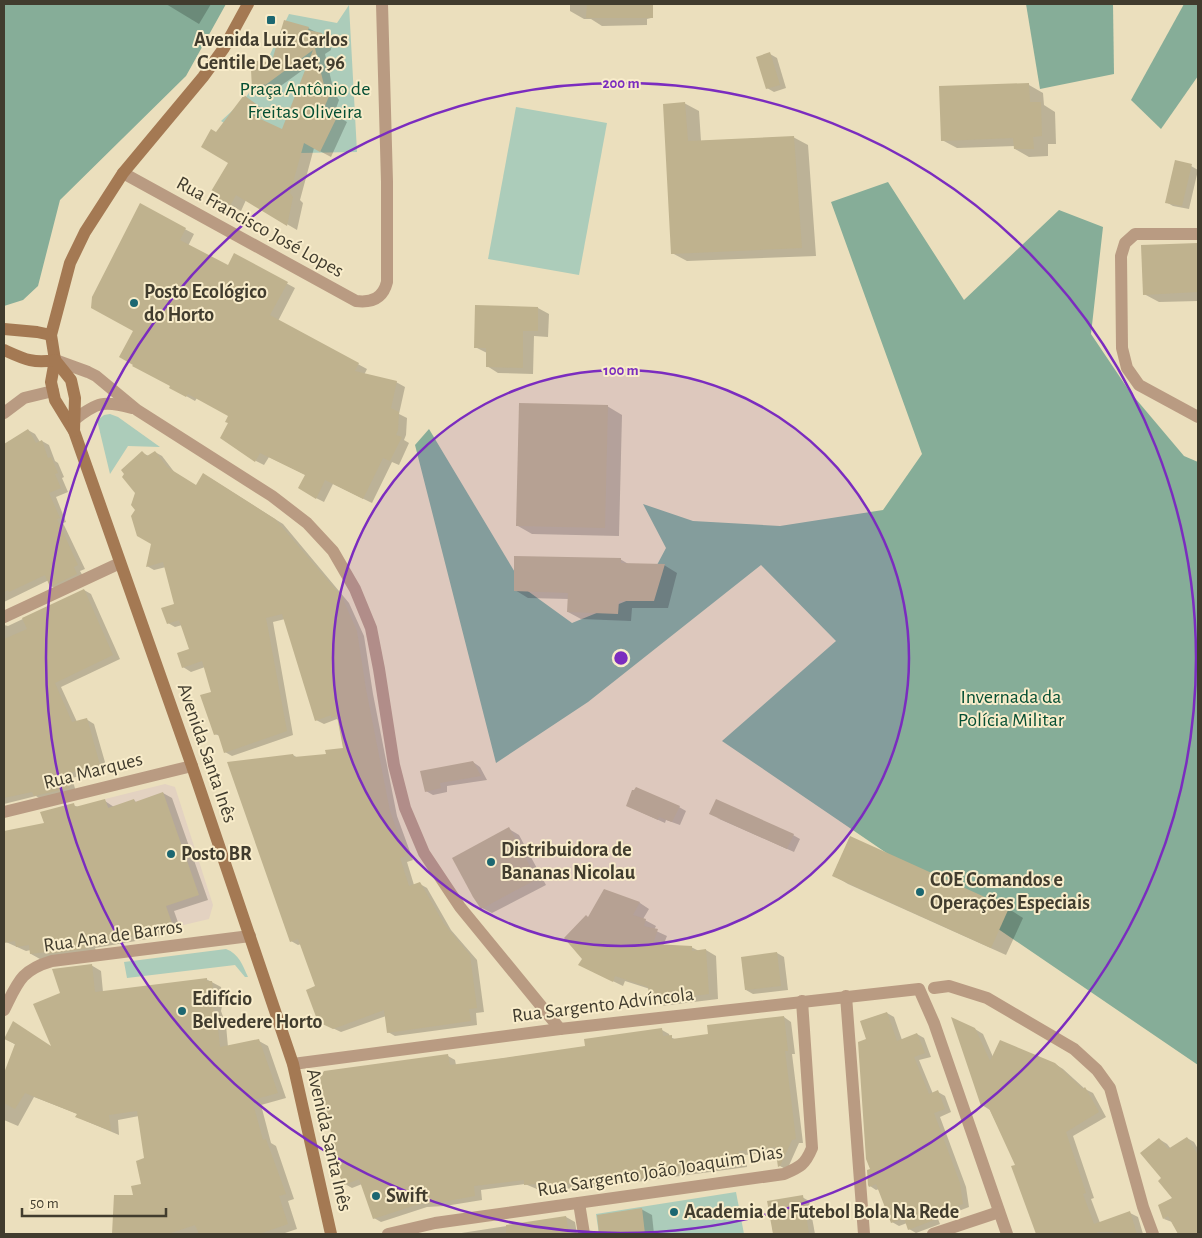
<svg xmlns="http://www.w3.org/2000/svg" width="1202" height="1238" viewBox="0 0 1202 1238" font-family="'Alegreya Sans',sans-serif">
  <rect width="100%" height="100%" fill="#ebdfbd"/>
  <!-- commercial -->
  <polygon fill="#e3d2c1" points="165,784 175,787 213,905 209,919 150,933 105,799"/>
  <!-- green -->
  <g fill="#acccba">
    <polygon points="349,5 357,152 300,153 265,149 221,121 244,100 258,80 289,14 337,23"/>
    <polygon points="516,107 607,123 579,275 488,259"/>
    <polygon points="110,414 118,417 160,447 128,446 110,474 98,424 98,420 104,415"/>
    <path d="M226 949C239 954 242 964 248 977H245L235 965 127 978 124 962Z"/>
    <polygon points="736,1192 744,1234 599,1234 596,1214"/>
  </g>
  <!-- forest -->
  <g fill="#86ad98">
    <polygon points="4,4 226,4 186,76 60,200 38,286 23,300 4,306"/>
    <polygon points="1026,4 1113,4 1114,74 1040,89"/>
    <polygon points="1184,4 1198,4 1198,76 1161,129 1131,100"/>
    <polygon points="888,182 964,300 1059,210 1103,227 1091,334 1130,392 1184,456 1198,462 1198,1065 722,741 836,641 761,565 588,702 496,763 415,445 429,429 525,589 572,623 641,595 666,548 643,504 693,521 780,526 883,510 922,454 831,202"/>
  </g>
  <!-- shadow -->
  <g fill="#0003">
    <polygon points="166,4 211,4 199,24"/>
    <polygon points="570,4 651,4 651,18 647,19 647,25 602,26 591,19 584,19 570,11"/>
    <polygon points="308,28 332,40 331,50 325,54 334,92 339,100 334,114 347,122 331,157 314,148 300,200 303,203 297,230 246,200 241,211 211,193 230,162 216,134 245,97 266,111 260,120 283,131 307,67 275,90 263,94 253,88 272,66"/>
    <polygon points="770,54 777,58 786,88 774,92 767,88"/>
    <polygon points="1029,85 1043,93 1044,105 1055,112 1056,144 1048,144 1048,156 1029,157 1015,149 1015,146 957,148 942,140"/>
    <polygon points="684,103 699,111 701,141 793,137 808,145 816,256 687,261 672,253"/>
    <polygon points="1191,166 1198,170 1189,209 1173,206 1166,202"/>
    <polygon points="140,205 194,234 188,246 229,267 235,255 295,288 278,321 367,369 364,375 396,382 405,387 399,414 407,418 406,435 404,440 409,443 399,465 392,462 372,503 333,484 324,502 316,498 306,475 269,457 264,465 256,461 230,423 230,416 197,398 195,401 179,392 171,386 135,330"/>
    <polygon points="1198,244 1198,301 1159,302 1144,294 1142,246"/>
    <polygon points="476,307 538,308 549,314 548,337 534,336 533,374 498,373 487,366 487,353 475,347"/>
    <polygon points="607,406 622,415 619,536 532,534 518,526"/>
    <polygon points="28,430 35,434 40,442 42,441 49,445 55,461 58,463 64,477 62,478 68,492 56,497 66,522 63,523 85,569 80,571 84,578 58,590 51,586 49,580 4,602 4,581 6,582 4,577 4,446"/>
    <polygon points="155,452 162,456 175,473 196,486 210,478 283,524 349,603 364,636 373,694 397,816 413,860 407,862 414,885 420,884 427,888 451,930 477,960 484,1012 476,1013 477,1025 395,1036 388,1032 386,1016 341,1032 326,1025 317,987 301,944 298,945 291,941 293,755 298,758 327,755 344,749 339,721 337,719 324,724 316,720 285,619 273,622 293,735 232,756 225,752 220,736 215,734 213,692 205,667 191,672 183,667 191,650 182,625 175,627 168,623 176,605 166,567 154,570 147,566 152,544 137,510 136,493 142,453 149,456"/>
    <polygon points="620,559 630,565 664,565 677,573 668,608 632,608 631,621 581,619 568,612 569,599 528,598 515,590"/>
    <polygon points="84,590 91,594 120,659 61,687 77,722 86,719 94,724 107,769 72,778 76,792 42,800 36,796 4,804 4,625 8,626"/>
    <polygon points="473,762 480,767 487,780 447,786 447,792 433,795 426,791"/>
    <polygon points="163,793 172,798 208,900 174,911 180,928 158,936 159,937 95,948 97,953 40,959 31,954 31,950 26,951 6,942 4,934 4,833 46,824 73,805 78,807 105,801 114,807 134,800 137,803"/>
    <polygon points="679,807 686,811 680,825 666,820 665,823 634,809"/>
    <polygon points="717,818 793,835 800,839 794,852"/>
    <polygon points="509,829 519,835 546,885 492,913 482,908"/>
    <polygon points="850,838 1009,909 1023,918 1006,955 848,884 833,875"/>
    <polygon points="605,891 640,903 649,909 643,919 656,926 654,930 667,936 663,946 691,947 699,951 706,950 716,956 718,999 661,1006 651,1000 650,989 625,981 623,986 590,970 584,959 589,918"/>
    <polygon points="777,953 784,957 788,990 753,994 746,990"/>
    <polygon points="91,965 101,971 103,992 206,979 221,987 223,1001 221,1011 226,1025 228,1047 259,1041 268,1046 286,1098 261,1105 271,1143 276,1146 294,1199 288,1201 297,1229 282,1234 113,1234 115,1196 134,1196 142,1185 146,1159 139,1116 118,1120 119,1135 86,1121 77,1116 78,1114 34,1097 18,1126 4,1120 4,1076 16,1045 6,1039 54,1048 62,994"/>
    <polygon points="887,1013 894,1017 902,1040 917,1034 924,1038 931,1057 919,1060 933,1094 938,1092 945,1096 951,1112 940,1117 966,1187 969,1207 938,1219 940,1224 916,1233 909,1229 907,1223 899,1226 892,1222 879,1189 876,1190 870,1186 872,1170 868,1040"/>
    <polygon points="784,1017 791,1022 795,1054 792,1054 803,1143 799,1143 787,1170 780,1166 777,1151 745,1155 747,1167 584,1189 580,1187 544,1192 525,1184 481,1190 482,1200 445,1206 427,1207 381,1222 374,1218 362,1184 352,1188 345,1184 448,1056 455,1060 456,1065 587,1047 662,1030 669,1034 670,1037 677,1040 709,1035"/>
    <polygon points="975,1029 983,1034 993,1057 1055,1064 1063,1069 1085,1089 1093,1093 1106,1117 1073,1136 1094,1198 1091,1199 1100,1223 1130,1213 1138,1217 1143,1234 1038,1234 1022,1194 1017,1165 990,1110 982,1105"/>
    <polygon points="1187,1138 1194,1142 1198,1149 1198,1234 1179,1234 1172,1222 1164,1219 1174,1198 1163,1178 1159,1139 1167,1144 1171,1149"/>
    <polygon points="802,1197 809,1201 815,1234 774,1234 768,1202"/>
    <polygon points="641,1209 652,1215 654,1234 600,1234 598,1216"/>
    <polygon points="566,1217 575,1222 577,1234 455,1234"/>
  </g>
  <!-- building -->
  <g fill="#bfb28e">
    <polygon points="587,4 653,4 653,18 586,18"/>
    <polygon points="284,20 309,27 308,30 322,33 321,44 315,48 324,85 330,94 324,108 338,115 320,152 304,143 290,193 293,197 287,226 236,195 230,206 210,193 228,163 201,147 211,129 216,132 244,95 256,104 250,114 282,129 313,50 264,86 265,84 252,89 251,70 253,62 261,60 271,64"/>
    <polygon points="770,52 780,85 766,89 756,57"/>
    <polygon points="1029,83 1030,102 1041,102 1042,136 1033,137 1034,149 1014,149 1013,138 941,141 939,86"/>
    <polygon points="685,102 688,141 794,136 802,248 671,254 663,104"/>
    <polygon points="1175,160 1192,164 1182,206 1165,203"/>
    <polygon points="140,203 186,228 180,240 228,265 234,253 288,282 270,315 359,363 355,371 397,381 391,408 399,412 398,430 396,435 402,437 390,461 383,458 363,499 325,480 316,499 298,488 305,475 260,453 255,462 220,438 228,423 225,422 228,416 188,394 186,397 169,388 170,386 132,366 133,365 119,357 133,331 91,308 92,297"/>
    <polygon points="1198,243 1198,292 1143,295 1141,245"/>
    <polygon points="475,305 538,307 538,331 523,331 523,368 486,367 486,348 474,348"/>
    <polygon points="519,403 608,405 605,528 516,526"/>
    <polygon points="28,429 36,443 42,440 48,458 51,457 58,473 55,474 61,488 49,493 60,518 57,519 78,565 74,567 77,574 50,587 45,575 9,592 8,590 4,592 4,444"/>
    <polygon points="142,451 147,456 155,451 167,467 196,485 203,473 275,519 342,597 357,631 366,689 390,811 406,856 400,858 409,886 420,882 444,924 470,955 477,1008 469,1009 471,1021 387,1033 384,1010 333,1029 318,1022 306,990 315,986 307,964 298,939 290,942 227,762 293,754 294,757 326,754 325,750 343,748 337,716 331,718 331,715 315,721 282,614 266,618 287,731 224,753 218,734 214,735 200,695 211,692 202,661 182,668 177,653 189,649 179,620 167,624 161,608 174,604 163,562 146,567 151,544 137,536 131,516 135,510 131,505 135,493 122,477 124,474 121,470"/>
    <polygon points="514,556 621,558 621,563 665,564 654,601 619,601 618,614 567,612 568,593 514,591"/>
    <polygon points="84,589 113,655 55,683 72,722 87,718 100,765 65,774 69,788 34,796 32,792 4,798 4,639 27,629 22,618"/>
    <polygon points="473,761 481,776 440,783 441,788 425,792 420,771"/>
    <polygon points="636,787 680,806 672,822 659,817 658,820 626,806 632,790 634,790"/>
    <polygon points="163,792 199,895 166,906 172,923 150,931 150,933 87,944 89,948 47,954 47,952 30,954 29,945 16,947 15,941 4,943 4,831 44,823 40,812 74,803 75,807 105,799 108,808 134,799 135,802"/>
    <polygon points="716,799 794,834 787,849 709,814"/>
    <polygon points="509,827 537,879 481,909 473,897 452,858"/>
    <polygon points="850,836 1009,908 991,948 832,876"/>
    <polygon points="604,889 640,902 633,915 646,919 644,926 658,929 653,944 692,946 692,951 706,949 709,994 650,1001 648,987 615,976 613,982 578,965 582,959 564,938 586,915 588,917"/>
    <polygon points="777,952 781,986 745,990 741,957"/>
    <polygon points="92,964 95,992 207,978 207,981 212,981 214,995 212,1005 217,1019 220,1047 259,1039 278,1093 252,1100 263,1140 266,1139 286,1194 279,1196 288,1224 259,1234 199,1234 195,1225 168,1234 112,1234 114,1195 133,1195 131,1186 141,1184 136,1161 144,1158 137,1111 109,1115 111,1131 75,1117 77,1114 25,1093 15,1109 4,1103 4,1073 15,1044 4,1039 13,1021 51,1046 33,1004 60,993 52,969"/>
    <polygon points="887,1012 897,1041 917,1033 925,1053 914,1057 929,1094 938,1090 945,1109 934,1113 960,1183 963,1204 932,1215 934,1220 908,1230 904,1218 891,1223 876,1184 869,1187 868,1185 867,1170 870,1169 866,1159 858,1042 866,1039 860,1021"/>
    <polygon points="784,1016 788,1051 785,1051 796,1139 792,1140 780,1166 778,1167 775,1147 739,1151 740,1163 652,1177 576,1186 575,1183 536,1189 536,1184 524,1185 524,1180 474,1186 475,1196 437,1203 419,1204 373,1219 359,1179 344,1185 340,1177 320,1078 324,1071 448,1054 450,1065 503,1058 585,1046 584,1039 662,1028 663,1036 672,1035 672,1039 708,1034 707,1025"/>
    <polygon points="951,1017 975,1028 990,1061 1000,1040 1055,1063 1083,1089 1085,1087 1099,1112 1066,1132 1086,1193 1083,1194 1094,1224 1130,1211 1137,1234 1114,1234 1113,1232 1097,1232 1098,1234 1036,1234 1011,1166 1015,1165 987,1104 981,1106"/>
    <polygon points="1187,1137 1198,1155 1198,1234 1178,1234 1168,1216 1163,1219 1158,1205 1172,1198 1158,1181 1161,1178 1140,1153 1159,1138 1168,1149"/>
    <polygon points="803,1195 809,1234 773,1234 767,1201"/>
    <polygon points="642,1208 645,1234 599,1234 597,1215"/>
    <polygon points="566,1216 569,1234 506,1234 506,1225"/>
  </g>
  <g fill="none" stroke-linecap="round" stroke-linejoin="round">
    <!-- minor -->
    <g stroke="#b99b82" stroke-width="12">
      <path d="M123 173 356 301C372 303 383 298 387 282V182L382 4"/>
      <polyline points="1198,234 1135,234 1125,243 1121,256 1122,348 1127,368 1139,385 1198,417"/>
      <polyline points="55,360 88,372 96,376 137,410 272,496 307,523 333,551 355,589 371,628 379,669 394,765 405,808 424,853 460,907 560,1029"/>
      <polyline points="4,413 24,398 53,391"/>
      <path d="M74 420C97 402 104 400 132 408"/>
      <polyline points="4,617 120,563"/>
      <polyline points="4,812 192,766"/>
      <polyline points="934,988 949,986 987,998 1074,1049 1097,1070 1110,1088 1143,1207 1153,1234"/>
      <polyline points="846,996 864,1234"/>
      <path d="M4 1010C18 982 21 970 52 961L250 936"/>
      <polyline points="293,1064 560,1029 919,989 934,1023 1007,1234"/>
      <polyline points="579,1203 584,1234"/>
      <path d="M388 1234 435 1223 784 1174C800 1167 805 1165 812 1148L802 1001"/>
      <polyline points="933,1234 999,1212"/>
    </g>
    <!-- secondary -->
    <g stroke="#a47953" stroke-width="12">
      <polyline points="248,4 224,48 203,77 123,173 85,232 70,263 51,335 55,360 51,382 55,400 74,431 192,766 293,1064 331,1234"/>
      <polyline points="4,329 37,332 51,335"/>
      <path d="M4 350C24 359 33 364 55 360"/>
      <polyline points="55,360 71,380 75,398 74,431"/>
    </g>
  </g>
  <!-- distance rings -->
  <circle cx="621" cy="658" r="288" fill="#7b2cbf" fill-opacity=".12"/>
  <g fill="none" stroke="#7b2cbf" stroke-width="2.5">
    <circle cx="621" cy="658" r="288"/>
    <circle cx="621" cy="658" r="575"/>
  </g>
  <!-- markers -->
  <g fill="#1c6771" stroke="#f8ecca" stroke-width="2">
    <rect x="266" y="15" width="10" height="10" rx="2.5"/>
    <circle cx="134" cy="303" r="5"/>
    <circle cx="171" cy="854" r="5"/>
    <circle cx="491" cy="862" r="5"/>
    <circle cx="920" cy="892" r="5"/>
    <circle cx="182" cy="1011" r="5"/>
    <circle cx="376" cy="1196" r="5"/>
    <circle cx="674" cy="1212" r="5"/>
  </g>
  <g text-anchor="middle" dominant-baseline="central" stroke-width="4" stroke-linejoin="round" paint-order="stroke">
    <!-- poi labels -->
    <g font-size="20" font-weight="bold" fill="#413c2e" stroke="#f8ecca" text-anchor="start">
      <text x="271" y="40" text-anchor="middle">Avenida Luiz Carlos<tspan x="271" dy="23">Gentile De Laet, 96</tspan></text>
      <text x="144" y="292">Posto Ecológico<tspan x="144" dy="23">do Horto</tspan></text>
      <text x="501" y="850">Distribuidora de<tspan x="501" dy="23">Bananas Nicolau</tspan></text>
      <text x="181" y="854">Posto BR</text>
      <text x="930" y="880">COE Comandos e<tspan x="930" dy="23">Operações Especiais</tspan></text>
      <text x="192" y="999">Edifício<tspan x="192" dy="23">Belvedere Horto</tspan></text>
      <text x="386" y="1196">Swift</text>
      <text x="684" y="1212">Academia de Futebol Bola Na Rede</text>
    </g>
    <!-- park labels -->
    <g font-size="20" fill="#044e33" stroke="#f8ecca">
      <text x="305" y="89">Praça Antônio de<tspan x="305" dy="23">Freitas Oliveira</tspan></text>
      <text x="1011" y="697">Invernada da<tspan x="1011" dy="23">Polícia Militar</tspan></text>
    </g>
    <!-- street labels -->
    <g font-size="20" fill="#413c2e" stroke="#f8ecca">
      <text transform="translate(260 227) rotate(29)">Rua Francisco José Lopes</text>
      <text transform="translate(207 753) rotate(71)">Avenida Santa Inês</text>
      <text transform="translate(93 771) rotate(-14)">Rua Marques</text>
      <text transform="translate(113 936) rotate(-8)">Rua Ana de Barros</text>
      <text transform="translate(603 1005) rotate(-7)">Rua Sargento Advíncola</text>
      <text transform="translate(329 1140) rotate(77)">Avenida Santa Inês</text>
      <text transform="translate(660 1171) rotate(-9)">Rua Sargento João Joaquim Dias</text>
    </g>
  </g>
  <circle cx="621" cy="658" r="8" fill="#7b2cbf" stroke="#f8ecca" stroke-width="2.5"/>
  <g font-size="15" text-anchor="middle" font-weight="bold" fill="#7b2cbf" stroke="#f8ecca" stroke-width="4" stroke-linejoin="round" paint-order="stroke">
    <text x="621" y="88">200 m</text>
    <text x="621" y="375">100 m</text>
  </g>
  <!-- border -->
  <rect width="1202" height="1238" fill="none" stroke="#413c2e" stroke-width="10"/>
  <!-- scale -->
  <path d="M22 1208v8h144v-8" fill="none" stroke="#413c2e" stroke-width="2.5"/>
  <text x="30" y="1208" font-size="15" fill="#413c2e" stroke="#f8ecca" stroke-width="4" paint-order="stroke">50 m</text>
</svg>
